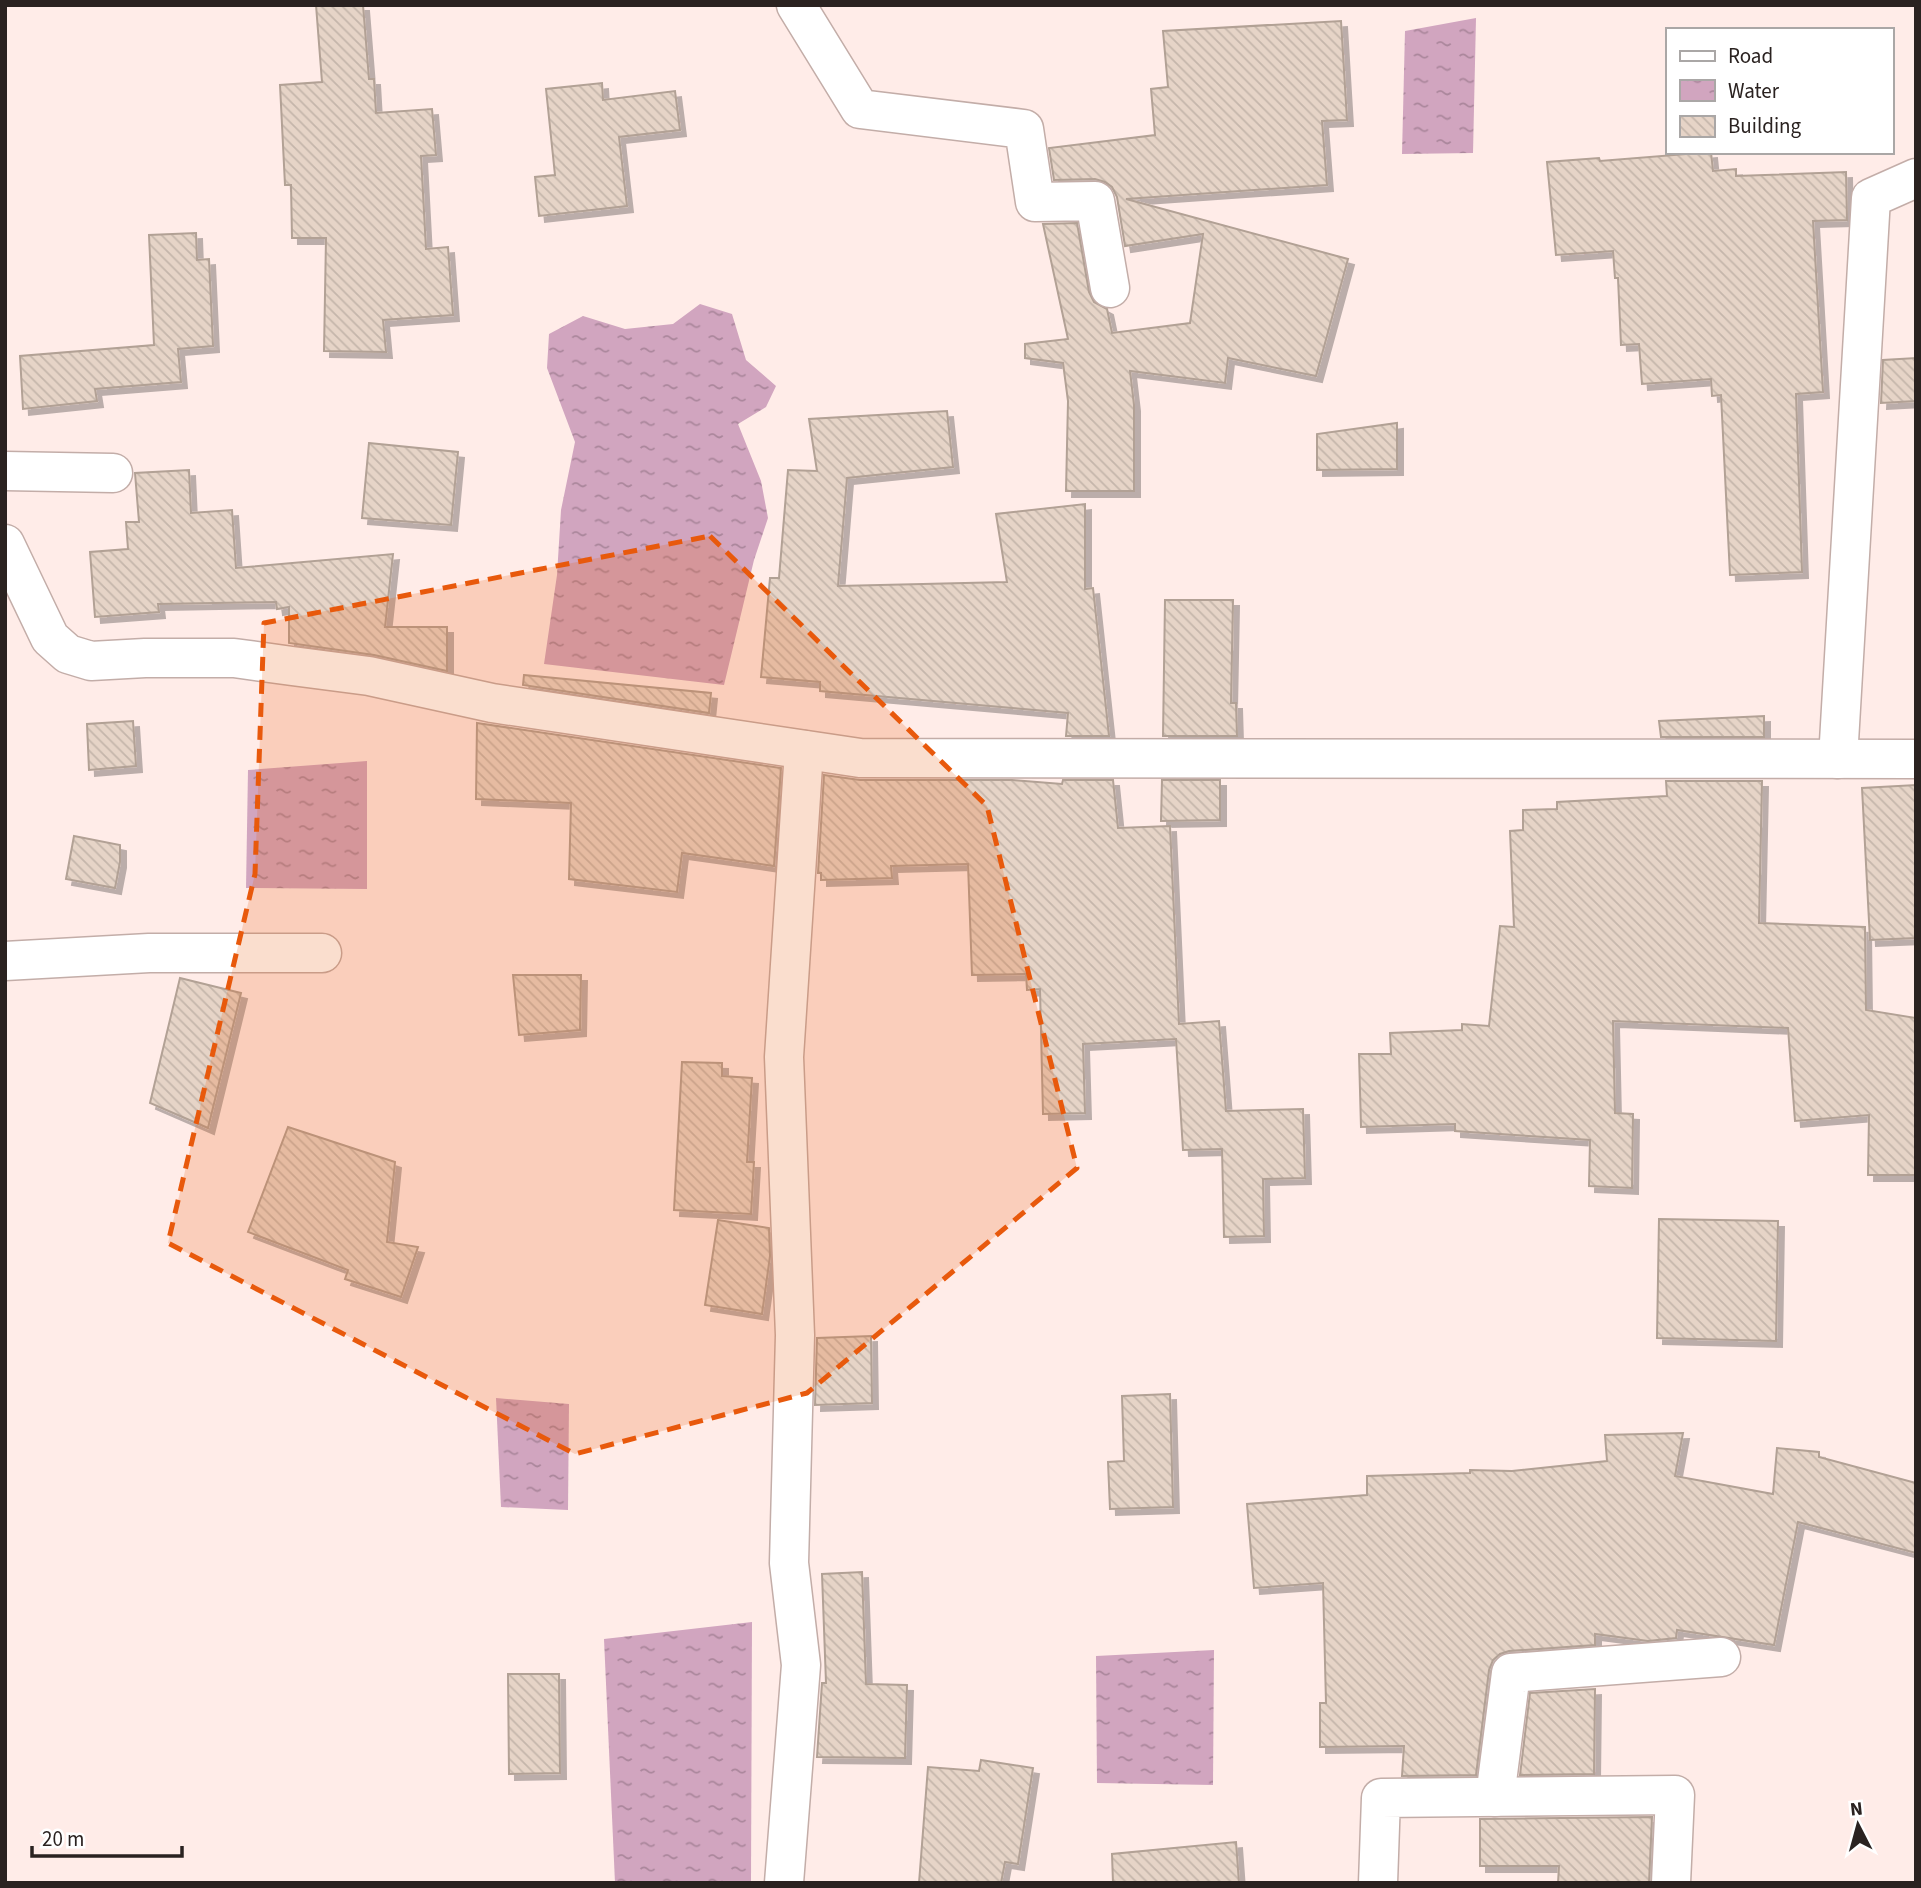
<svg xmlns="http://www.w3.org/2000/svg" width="1921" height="1888" viewBox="0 0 1921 1888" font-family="'Source Sans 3',sans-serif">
  <defs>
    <pattern id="water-ripples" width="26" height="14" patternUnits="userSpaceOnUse" patternTransform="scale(1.75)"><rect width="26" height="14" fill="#d1a5bf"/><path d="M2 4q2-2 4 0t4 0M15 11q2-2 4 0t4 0" fill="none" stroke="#aa869b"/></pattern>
    <pattern id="building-back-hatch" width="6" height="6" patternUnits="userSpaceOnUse" patternTransform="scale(1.75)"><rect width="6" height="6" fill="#e6d4c7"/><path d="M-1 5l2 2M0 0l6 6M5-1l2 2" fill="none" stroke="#c5b6ab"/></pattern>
    <filter id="shadow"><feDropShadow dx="6" dy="6" stdDeviation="0" flood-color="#0004"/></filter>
  </defs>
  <rect width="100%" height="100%" fill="#ffece8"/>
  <!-- water -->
  <g fill="url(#water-ripples)">
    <polygon points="1476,18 1473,153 1402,154 1405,31"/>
    <polygon points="700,304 732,314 746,360 776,386 766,407 738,424 761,481 768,518 754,560 724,685 544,664 557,575 561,510 575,442 547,368 549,334 583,316 625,329 673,324"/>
    <polygon points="367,761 367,889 246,888 248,770"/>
    <polygon points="496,1398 569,1404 568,1510 501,1507"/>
    <polygon points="752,1622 751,1883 615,1883 604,1639"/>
    <polygon points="1214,1650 1213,1785 1097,1783 1096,1656"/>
  </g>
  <!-- building -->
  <g fill="url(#building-back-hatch)" stroke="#b2a195" stroke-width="2" filter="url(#shadow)">
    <polygon points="316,5 363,5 369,79 374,79 376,113 432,109 436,155 421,156 426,249 448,247 453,315 383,320 386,352 324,351 326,238 292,238 291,185 285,185 280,85 322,82"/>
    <polygon points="1341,21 1347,120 1322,121 1327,185 1126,199 1348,259 1316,376 1228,358 1225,383 1130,371 1134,405 1134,491 1066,491 1068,401 1063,363 1025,358 1025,344 1068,339 1043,224 1077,223 1089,292 1094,302 1107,309 1112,333 1190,323 1203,234 1125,246 1117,197 1112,187 1105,182 1095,179 1054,180 1049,148 1155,135 1151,89 1168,87 1163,31"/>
    <polygon points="602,83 603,100 675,91 680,130 619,137 627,206 539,216 535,177 555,175 546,89"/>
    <polygon points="1711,152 1713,171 1736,169 1736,176 1846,172 1847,220 1813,221 1823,392 1796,394 1802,572 1730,575 1721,395 1712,396 1711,379 1642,384 1639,344 1621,345 1618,278 1615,278 1613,251 1556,255 1547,162 1599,158 1600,161"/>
    <polygon points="196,233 197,260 209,259 213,346 178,349 181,382 95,389 97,401 23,409 20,356 154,345 149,235"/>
    <polygon points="1916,358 1916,401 1881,403 1883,360"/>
    <polygon points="947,411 953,467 847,478 838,586 1007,582 996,514 1085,504 1085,589 1093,588 1109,736 1066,736 1068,713 820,691 820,682 761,677 770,578 779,578 788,470 817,471 809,419"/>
    <polygon points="1397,423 1397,469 1317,470 1317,434"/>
    <polygon points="369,443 458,452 451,525 362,518"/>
    <polygon points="189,470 191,513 232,510 236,568 393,554 385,627 447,627 447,671 374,655 289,643 289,607 277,609 276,602 158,604 159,612 95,617 90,552 128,549 126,522 139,522 135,473"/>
    <polygon points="1165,600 1233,600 1231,703 1236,703 1237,736 1163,736"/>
    <polygon points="524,675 711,693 709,713 523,685"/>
    <polygon points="1764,716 1764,737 1661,737 1659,721"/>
    <polygon points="133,721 136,766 89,770 87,724"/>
    <polygon points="477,723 781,768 774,866 682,853 677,892 569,879 571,803 476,799"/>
    <polygon points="824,775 860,780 1012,780 1062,784 1063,780 1113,780 1118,828 1170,826 1179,1024 1219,1021 1226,1111 1303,1109 1305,1178 1263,1179 1264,1236 1224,1237 1222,1149 1183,1150 1176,1039 1083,1044 1085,1113 1043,1114 1040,989 1027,990 1026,974 972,975 968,864 891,866 892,878 821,880 821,873 818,873"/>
    <polygon points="1162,780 1220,780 1220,820 1161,821"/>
    <polygon points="1666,781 1762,781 1759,923 1865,927 1866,1010 1916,1018 1916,1175 1868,1175 1869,1115 1795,1121 1788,1028 1613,1021 1615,1113 1633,1114 1632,1188 1589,1186 1590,1140 1455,1131 1455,1124 1361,1127 1359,1054 1391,1054 1390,1033 1462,1030 1462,1024 1489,1026 1500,926 1514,927 1510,831 1523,830 1523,810 1557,809 1557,802 1667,796"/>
    <polygon points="1916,785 1916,938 1870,940 1862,788"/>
    <polygon points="74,836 120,845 120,862 115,888 66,879"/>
    <polygon points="513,975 581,975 580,1030 519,1035"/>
    <polygon points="180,978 241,993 208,1128 150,1103"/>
    <polygon points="682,1062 722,1063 722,1076 752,1078 747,1162 754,1162 751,1214 674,1210"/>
    <polygon points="288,1127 395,1162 387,1242 418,1247 401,1297 345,1279 348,1270 248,1232"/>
    <polygon points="1659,1219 1778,1221 1776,1341 1657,1338"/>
    <polygon points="718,1220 769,1228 770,1256 762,1314 705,1305"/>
    <polygon points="871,1336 872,1403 815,1405 817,1338"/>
    <polygon points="1170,1394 1173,1507 1110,1509 1108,1462 1124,1461 1122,1396"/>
    <polygon points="1683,1433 1675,1476 1773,1494 1777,1448 1819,1452 1819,1457 1916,1483 1916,1553 1798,1522 1774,1645 1677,1630 1676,1638 1648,1641 1595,1634 1595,1645 1509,1651 1500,1654 1493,1660 1489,1670 1476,1775 1402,1776 1404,1746 1320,1747 1320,1703 1326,1703 1323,1583 1254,1588 1247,1504 1367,1495 1367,1476 1470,1473 1470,1470 1512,1471 1607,1461 1605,1435"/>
    <polygon points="862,1572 866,1684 907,1685 905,1758 817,1757 822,1683 826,1683 822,1574"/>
    <polygon points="508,1674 559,1674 560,1773 509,1774"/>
    <polygon points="1595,1689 1594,1774 1520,1775 1530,1693"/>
    <polygon points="981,1760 1033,1768 1018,1864 1005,1862 1001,1883 919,1883 928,1767 979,1771"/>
    <polygon points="1652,1817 1649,1883 1558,1883 1559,1866 1480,1866 1480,1819"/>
    <polygon points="1236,1842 1239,1883 1113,1883 1112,1854"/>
  </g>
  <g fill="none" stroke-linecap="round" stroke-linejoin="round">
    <!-- minor casing -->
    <g stroke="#c3ada8" stroke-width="41">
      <g id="minor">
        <polyline points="796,5 860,109 1024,129 1035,202 1095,201 1110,288"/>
        <polyline points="5,471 113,473"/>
        <polyline points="5,544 50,638 68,654 91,661 145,658 234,658 292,666 369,676 492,703 860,758 1916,759"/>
        <polyline points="1838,759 1871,198 1916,178"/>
        <polyline points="5,961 149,953 322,953"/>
        <polyline points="1495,1797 1511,1673 1721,1657"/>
        <polyline points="784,1883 801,1665 789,1563 795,1335 784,1057 804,750"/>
        <polyline points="1378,1883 1381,1798 1675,1795 1671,1883"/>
      </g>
    </g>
    <!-- minor -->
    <use href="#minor" stroke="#fff" stroke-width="38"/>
  </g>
  <!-- marked area -->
  <path fill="#e8590c" fill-opacity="0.2" stroke="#e8590c" stroke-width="5" stroke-dasharray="14 9" stroke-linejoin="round" d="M710 536 987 806 1077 1168 807 1393 575 1454 168 1243 255 874 264 623Z"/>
  <!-- border -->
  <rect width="1921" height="1888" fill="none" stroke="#2a2220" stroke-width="14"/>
  <!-- legend -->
  <rect x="1666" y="28" width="228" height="126" fill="#ffffff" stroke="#aaa7a6" stroke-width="2"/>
  <rect x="1680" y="51" width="35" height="10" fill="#ffffff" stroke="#aaa7a6" stroke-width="2"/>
  <text x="1728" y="63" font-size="21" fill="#2a2220">Road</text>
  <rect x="1680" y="80" width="35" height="21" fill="url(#water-ripples)" stroke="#aaa7a6" stroke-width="2"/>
  <text x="1728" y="98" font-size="21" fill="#2a2220">Water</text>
  <rect x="1680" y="116" width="35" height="21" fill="url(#building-back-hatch)" stroke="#aaa7a6" stroke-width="2"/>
  <text x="1728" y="133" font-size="21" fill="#2a2220">Building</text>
  <!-- north arrow -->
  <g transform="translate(1858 1825) rotate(354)" stroke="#ffffff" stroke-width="5" paint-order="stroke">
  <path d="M0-5L12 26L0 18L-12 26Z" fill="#2a2220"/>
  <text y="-10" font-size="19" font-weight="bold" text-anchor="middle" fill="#2a2220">N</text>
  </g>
  <!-- scale -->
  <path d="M32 1846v10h150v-10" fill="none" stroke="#2a2220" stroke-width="3.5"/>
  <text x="42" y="1846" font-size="21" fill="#2a2220" stroke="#ffffff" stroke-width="5" paint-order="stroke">20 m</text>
</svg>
